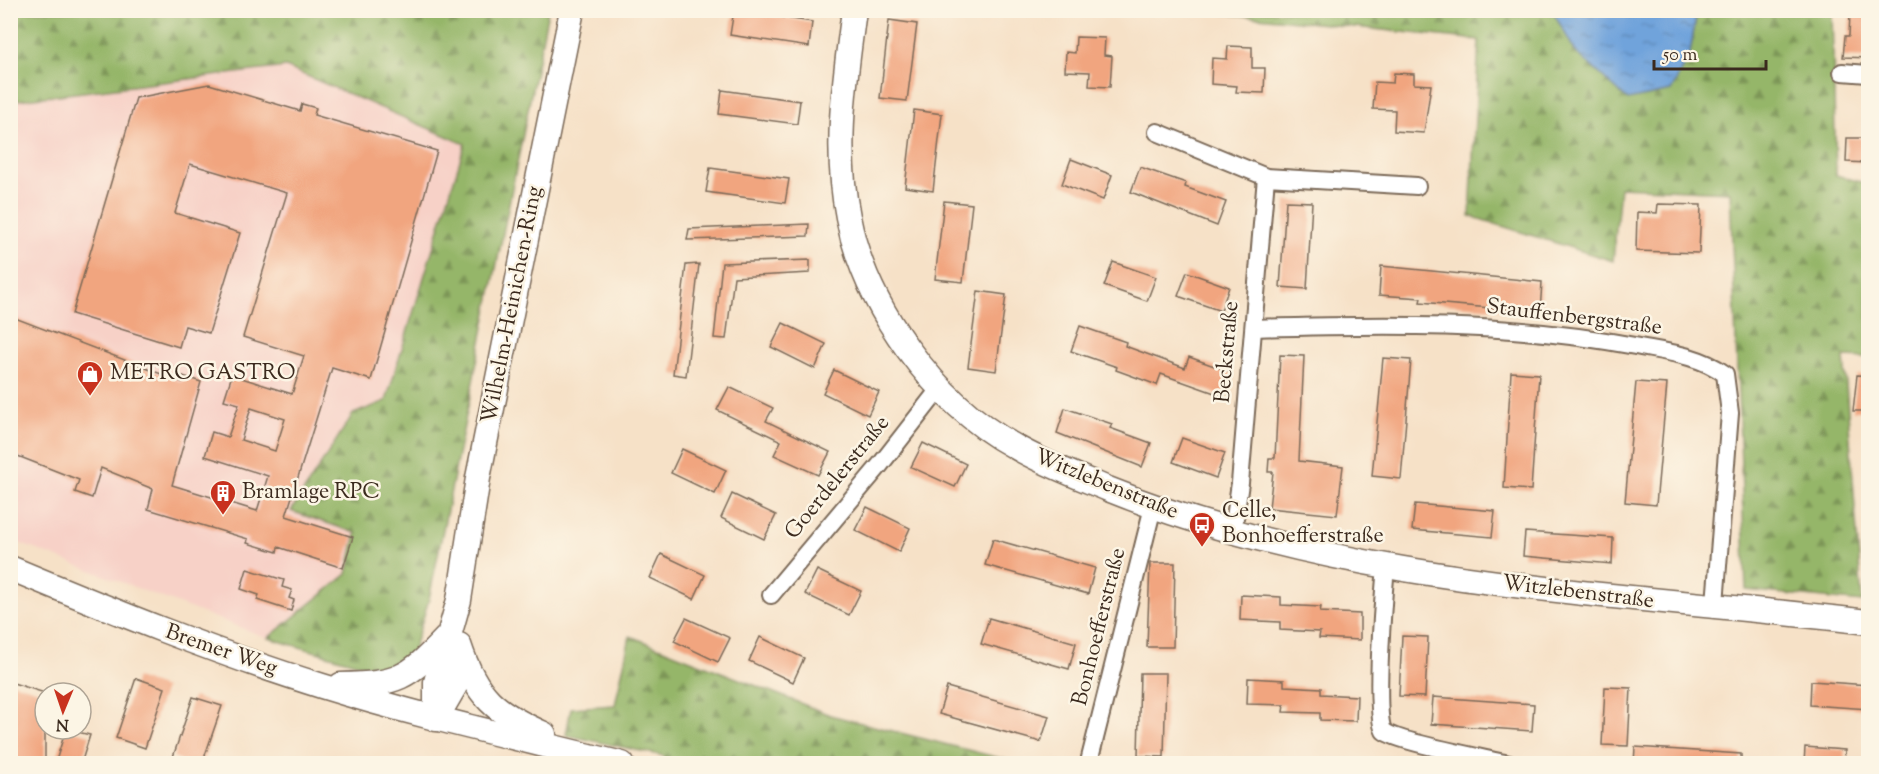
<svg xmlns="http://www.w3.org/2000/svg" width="1879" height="774" viewBox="0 0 1879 774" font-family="'Sorts Mill Goudy',serif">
  <defs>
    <pattern id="forest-firs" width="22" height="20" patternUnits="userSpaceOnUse" patternTransform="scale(1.5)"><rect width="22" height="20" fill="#95b669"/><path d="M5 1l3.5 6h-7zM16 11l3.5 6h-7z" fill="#7b9456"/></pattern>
    <pattern id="water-ripples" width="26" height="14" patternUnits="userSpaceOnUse" patternTransform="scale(1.5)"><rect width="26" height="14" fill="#70a3db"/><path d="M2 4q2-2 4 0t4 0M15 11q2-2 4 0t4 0" fill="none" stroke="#5d85b1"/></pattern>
  </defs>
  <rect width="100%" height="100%" fill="#fcf5e5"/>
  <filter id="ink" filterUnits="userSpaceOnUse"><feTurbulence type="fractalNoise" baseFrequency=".0167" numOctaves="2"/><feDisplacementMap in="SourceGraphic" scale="12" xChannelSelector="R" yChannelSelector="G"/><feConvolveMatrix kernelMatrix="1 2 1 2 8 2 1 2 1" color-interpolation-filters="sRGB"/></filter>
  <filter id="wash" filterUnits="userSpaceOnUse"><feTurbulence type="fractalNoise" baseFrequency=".008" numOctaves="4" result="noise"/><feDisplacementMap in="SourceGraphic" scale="24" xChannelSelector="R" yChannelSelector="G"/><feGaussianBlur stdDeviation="1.35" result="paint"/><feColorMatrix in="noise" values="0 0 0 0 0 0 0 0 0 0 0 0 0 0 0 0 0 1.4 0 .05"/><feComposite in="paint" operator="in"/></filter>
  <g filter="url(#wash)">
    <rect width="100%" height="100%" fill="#f6e1c7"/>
    <!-- built -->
    <polygon fill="#f7d1c7" points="286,67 465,144 386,401 353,414 291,511 356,533 347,574 268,638 11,540 10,101"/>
    <!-- forest -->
    <g fill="url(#forest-firs)" stroke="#687044" stroke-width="1.5">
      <polygon points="10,11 548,11 429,599 412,654 379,670 268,638 347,574 356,533 291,511 353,414 386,401 465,144 286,67 11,101"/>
      <polygon points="1199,11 1553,11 1575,51 1690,53 1697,11 1832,11 1836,175 1868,184 1868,358 1844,357 1862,602 1746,590 1730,192 1620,187 1613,261 1470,216 1479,40"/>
      <polygon points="630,636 830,715 1019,763 665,763 664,756 566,735 571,708 615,705"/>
    </g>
    <!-- water -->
    <polygon fill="url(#water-ripples)" stroke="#56667c" stroke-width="1.5" points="1553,11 1697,11 1690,53 1671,91 1628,100 1575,51"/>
    <g id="blocks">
      <!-- building -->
      <g fill="#f1a57f" fill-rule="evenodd">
        <polygon points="734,10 812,22 809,47 730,35"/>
        <polygon points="1850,13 1869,15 1869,58 1843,57 1845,36 1849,36"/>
        <polygon points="889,20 917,24 907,101 880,98"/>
        <polygon points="1076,37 1105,38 1104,55 1112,56 1110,87 1089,86 1090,72 1065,71 1066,52 1075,53"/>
        <polygon points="1228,46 1252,47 1252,68 1265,68 1264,93 1236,92 1237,86 1211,84 1212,58 1227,59"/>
        <polygon points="1394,73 1414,74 1414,84 1431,85 1424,133 1394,131 1395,110 1373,109 1375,82 1393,83"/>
        <path d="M209 84 300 111 302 104 316 108 314 115 437 151 371 380 332 368 286 516 353 537 343 568 278 547 277 552 247 543 248 539 148 509 153 489 101 468 92 498 75 492 79 480 10 453V316L182 382 183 376 201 382 172 485 257 511 268 476 205 456 212 432 228 437 239 404 224 400 232 375 292 394 304 356 243 337 287 193 190 164 175 213 240 233 209 333 185 326 179 347 72 314 136 98ZM251 408 285 419 275 451 241 440Z"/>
        <polygon points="722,90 800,101 797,124 719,114"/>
        <polygon points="914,110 942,114 933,191 905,187"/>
        <polygon points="1847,138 1869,138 1869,163 1846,162"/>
        <polygon points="1071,159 1112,175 1103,200 1062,184"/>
        <polygon points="1140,167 1186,183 1185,187 1226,202 1217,226 1131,192"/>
        <polygon points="710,168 789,179 785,203 706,192"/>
        <polygon points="944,201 972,204 963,282 935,279"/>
        <polygon points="1286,201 1312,202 1307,289 1280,287"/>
        <polygon points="1658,204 1701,205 1699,253 1636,251 1637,212 1657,213"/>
        <polygon points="809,224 808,236 687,240 689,229"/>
        <polygon points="810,260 810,273 734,277 726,339 714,338 722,263"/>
        <polygon points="1113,262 1156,277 1147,301 1104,286"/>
        <polygon points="699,264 686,376 673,374 686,265"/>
        <polygon points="1381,266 1542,282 1540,312 1420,302 1421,298 1379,295"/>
        <polygon points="1187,272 1229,287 1221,311 1178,296"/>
        <polygon points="978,291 1006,295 996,371 968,367"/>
        <polygon points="783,323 826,344 815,369 771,347"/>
        <polygon points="1080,326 1126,342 1125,346 1185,368 1189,357 1231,372 1223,396 1161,374 1157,385 1116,370 1117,367 1071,351"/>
        <polygon points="1280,355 1304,356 1299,461 1343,466 1337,515 1269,508 1273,472 1268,472 1269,458 1275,458"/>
        <polygon points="1383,358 1411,360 1401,479 1372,476"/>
        <polygon points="834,370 879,392 868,415 823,393"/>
        <polygon points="1511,372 1539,374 1531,490 1504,488"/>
        <polygon points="1857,375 1869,376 1869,411 1853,411"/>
        <polygon points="1636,382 1667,384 1656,505 1625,502"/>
        <polygon points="729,387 773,408 766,421 830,452 818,475 774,455 781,441 717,410"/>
        <polygon points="1065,408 1112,424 1110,428 1151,443 1142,467 1057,433"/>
        <polygon points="1182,438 1225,453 1216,478 1173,462"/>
        <polygon points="923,443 966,464 955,487 911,467"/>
        <polygon points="682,449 726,470 715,494 671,473"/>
        <polygon points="732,494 776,515 764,539 721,518"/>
        <polygon points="1415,504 1495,511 1492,537 1412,530"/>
        <polygon points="867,507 910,528 899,552 855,530"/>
        <polygon points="1525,532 1613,538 1612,564 1523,556"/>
        <polygon points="993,539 1095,568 1088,594 985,565"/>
        <polygon points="661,554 705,575 694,599 650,578"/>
        <polygon points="1150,563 1175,563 1173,647 1147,647"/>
        <polygon points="247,569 284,580 282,587 292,590 289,598 294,600 291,611 257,600 259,595 241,589"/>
        <polygon points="817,570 861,591 849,615 805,594"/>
        <polygon points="1241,595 1281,597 1281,605 1321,607 1320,612 1360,614 1360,640 1319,638 1320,632 1280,630 1280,622 1240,620"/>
        <polygon points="686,618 730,638 718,662 674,641"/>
        <polygon points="989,618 1076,643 1069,669 981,644"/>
        <polygon points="1402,636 1428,637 1425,697 1399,696"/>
        <polygon points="760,637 804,658 793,682 749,661"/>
        <polygon points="1140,673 1166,673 1164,757 1138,756"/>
        <polygon points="136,678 165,688 145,748 116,738"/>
        <polygon points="1248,678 1284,680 1284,686 1321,688 1321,694 1357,696 1356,721 1320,720 1320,713 1283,712 1284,705 1247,704"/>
        <polygon points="1811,681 1869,685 1869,709 1810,705"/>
        <polygon points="10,682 45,693 45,764 10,764"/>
        <polygon points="947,687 1049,716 1041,742 939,714"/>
        <polygon points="1605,687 1631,688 1628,746 1602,745"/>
        <polygon points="193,697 222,706 202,764 192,764 173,757"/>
        <polygon points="1433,697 1534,704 1532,731 1431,724"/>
        <polygon points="66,729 90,735 81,764 55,764"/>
        <polygon points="1635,747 1741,754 1741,764 1634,764"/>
        <polygon points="1805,747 1845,750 1844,764 1804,764"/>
      </g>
    </g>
  </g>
  <g filter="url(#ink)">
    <use href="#blocks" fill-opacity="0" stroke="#7c6a59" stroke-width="1.5"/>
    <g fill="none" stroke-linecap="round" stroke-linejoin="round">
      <!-- street casing -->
      <g stroke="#7c6a59" stroke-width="20">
        <g id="street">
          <polyline points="1842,72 1868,74"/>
          <polyline points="1157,132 1266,177 1417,186"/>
          <path d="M1254 328C1381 324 1510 322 1635 346 1666 352 1699 355 1725 374L1730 413 1715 604"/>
          <polyline points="1233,532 1240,483 1266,177"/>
          <path d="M1386 566C1384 589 1373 721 1384 731 1394 741 1489 759 1509 764"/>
          <polyline points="771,595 880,465 940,388"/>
          <polyline points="1090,758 1153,507"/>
        </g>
      </g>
      <!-- secondary casing -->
      <g stroke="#7c6a59" stroke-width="27">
        <g id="secondary">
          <path d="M854 10C845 79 834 148 848 217 865 306 934 402 1014 446 1043 463 1077 476 1108 489 1351 587 1612 592 1868 622"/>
          <path d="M10 568C113 611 216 653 322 686 421 717 522 739 622 764"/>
          <path d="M459 645C476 697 496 713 544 734"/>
          <path d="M341 685C398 684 407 679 446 638"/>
          <polyline points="437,717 455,686 459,649"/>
          <polyline points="436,719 436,682 459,600 478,478 572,10"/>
        </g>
      </g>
      <!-- street -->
      <use href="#street" stroke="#fff" stroke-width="16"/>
      <!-- secondary -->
      <use href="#secondary" stroke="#fff" stroke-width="24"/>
    </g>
  </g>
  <!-- icons -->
  <defs>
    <g id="shop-pin" transform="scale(1.35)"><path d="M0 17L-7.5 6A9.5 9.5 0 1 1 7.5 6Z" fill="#c8321e" stroke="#fcf5e5"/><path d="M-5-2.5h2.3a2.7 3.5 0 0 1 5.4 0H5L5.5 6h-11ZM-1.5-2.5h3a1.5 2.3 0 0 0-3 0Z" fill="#fff"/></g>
    <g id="building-pin" transform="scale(1.35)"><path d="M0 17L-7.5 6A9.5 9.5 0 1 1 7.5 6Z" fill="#c8321e" stroke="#fcf5e5"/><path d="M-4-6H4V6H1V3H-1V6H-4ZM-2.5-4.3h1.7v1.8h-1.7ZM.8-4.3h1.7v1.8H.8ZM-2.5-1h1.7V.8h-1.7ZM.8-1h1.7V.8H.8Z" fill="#fff"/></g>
    <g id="bus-pin" transform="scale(1.35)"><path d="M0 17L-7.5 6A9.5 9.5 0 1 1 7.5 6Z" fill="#c8321e" stroke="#fcf5e5"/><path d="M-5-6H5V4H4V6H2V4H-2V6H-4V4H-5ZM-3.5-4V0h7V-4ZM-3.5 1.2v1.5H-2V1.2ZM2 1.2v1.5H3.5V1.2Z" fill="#fff"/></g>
  </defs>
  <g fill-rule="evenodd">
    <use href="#shop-pin" x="90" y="374"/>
    <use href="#building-pin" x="223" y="493"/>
    <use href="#bus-pin" x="1202" y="525"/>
  </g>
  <g text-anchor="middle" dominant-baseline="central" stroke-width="5" stroke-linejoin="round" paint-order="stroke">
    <!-- street labels -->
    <g font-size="22" fill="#3b2a1e" stroke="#fcf5e5">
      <text transform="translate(513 305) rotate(-79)">Wilhelm-Heinichen-Ring</text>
      <text transform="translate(1574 318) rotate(7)">Stauffenbergstraße</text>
      <text transform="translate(1228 352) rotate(-85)">Beckstraße</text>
      <text transform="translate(838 478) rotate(-51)">Goerdelerstraße</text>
      <text transform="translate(1106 485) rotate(22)">Witzlebenstraße</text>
      <text transform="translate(1578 593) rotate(7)">Witzlebenstraße</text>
      <text transform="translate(1100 627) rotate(-76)">Bonhoefferstraße</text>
      <text transform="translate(221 651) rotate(19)">Bremer Weg</text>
    </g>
    <!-- poi labels -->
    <g font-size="22" fill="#3b2a1e" stroke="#fcf5e5" text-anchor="start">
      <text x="110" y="374">METRO GASTRO</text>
      <text x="242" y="493">Bramlage RPC</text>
      <text x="1222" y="512">Celle,<tspan x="1222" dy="25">Bonhoefferstraße</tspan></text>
    </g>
  </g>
  <!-- margin -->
  <rect width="1879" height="774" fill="none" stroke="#fcf5e5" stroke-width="36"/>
  <!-- north arrow -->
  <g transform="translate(63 711) rotate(182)"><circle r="28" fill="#fcf5e5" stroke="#afa495" stroke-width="1.5"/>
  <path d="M0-4.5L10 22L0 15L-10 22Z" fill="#c8321e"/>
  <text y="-9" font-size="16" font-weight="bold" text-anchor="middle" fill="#3b2a1e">N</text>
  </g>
  <!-- scale -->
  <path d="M1654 60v9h112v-9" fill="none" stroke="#3b2a1e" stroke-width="3"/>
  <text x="1663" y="60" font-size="18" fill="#3b2a1e" stroke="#fcf5e5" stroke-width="4.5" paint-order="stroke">50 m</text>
</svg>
